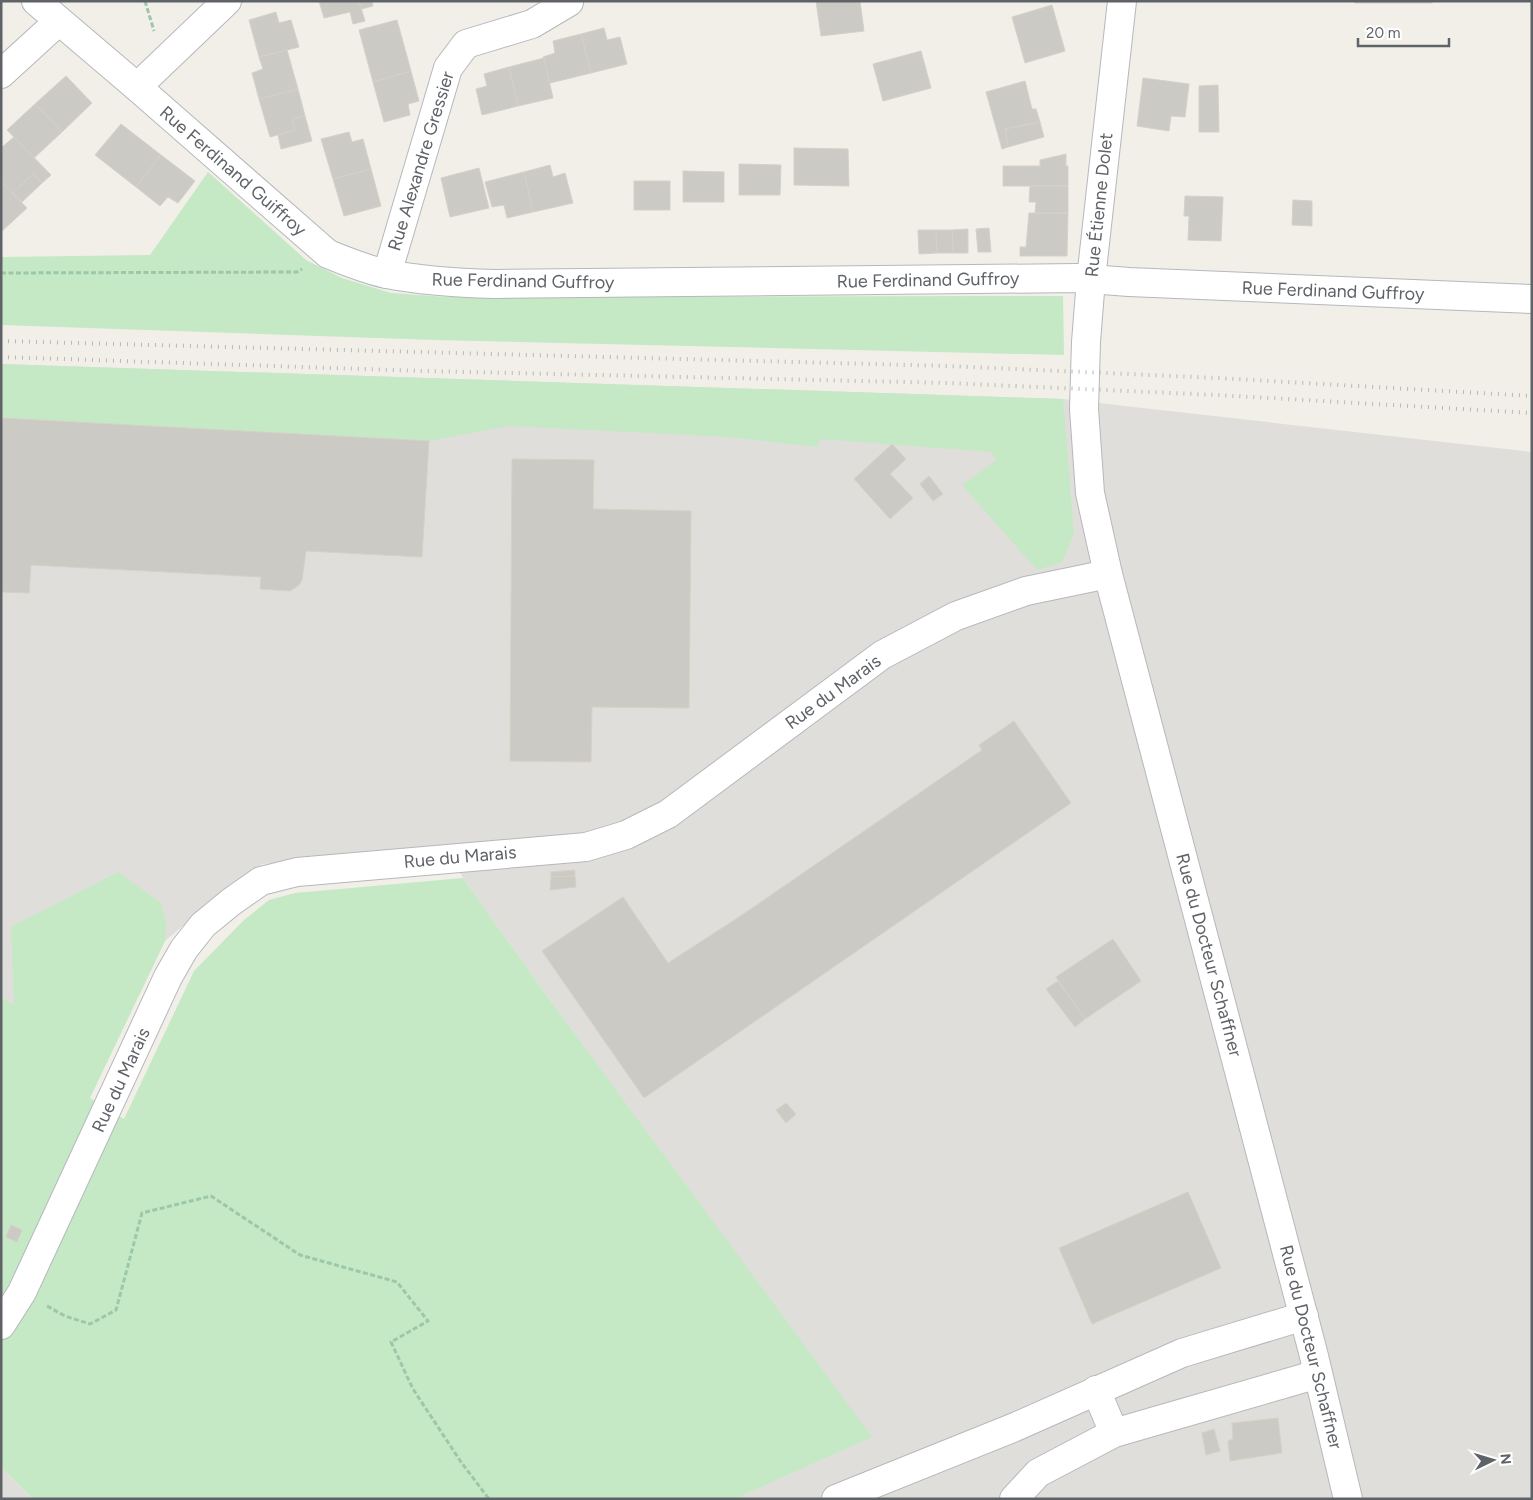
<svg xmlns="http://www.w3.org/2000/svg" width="1533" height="1500" viewBox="0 0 1533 1500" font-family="Figtree,sans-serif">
  <rect width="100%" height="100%" fill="#f1efe8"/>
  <!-- industrial -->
  <g fill="#e0deda">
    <polygon points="1,364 1063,399 1532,452 1532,1499 735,1499 871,1437 552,1003 463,878 448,849 262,864 231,885 165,941 89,1098 14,1005 1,997"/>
    <polygon points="1,1467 33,1499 1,1499"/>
  </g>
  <!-- green -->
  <g fill="#c5e8c5">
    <polygon points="208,172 306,260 342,278 391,293 447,297 1063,296 1064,355 435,340 1,325 1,257 150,255"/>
    <polygon points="1,364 1063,399 1074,534 1062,562 1037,570 962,485 997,460 991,452 820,439 817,447 728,437 509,426 429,441 1,418"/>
    <polygon points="118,872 161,903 166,923 165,941 90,1098 124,1119 194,971 244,920 269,900 295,893 463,878 552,1003 872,1437 735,1499 33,1499 1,1467 1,997 14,1005 11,927"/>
  </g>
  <!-- building -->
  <g fill="#cccac5" stroke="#d6d1c6">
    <polygon points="319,1 359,1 365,21 353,24 350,12 324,18"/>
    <polygon points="359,1 372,1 373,6 361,9"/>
    <polygon points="816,1 860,1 864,31 821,36"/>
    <rect x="1355" y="1" width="77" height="2"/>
    <polygon points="1052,5 1065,51 1025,63 1012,17"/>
    <polygon points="276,12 279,23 291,20 299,47 259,57 249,20"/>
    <polygon points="397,20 411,71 373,82 359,30"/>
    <polygon points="604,28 607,40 620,37 627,64 591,73 581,34"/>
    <polygon points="581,34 591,73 550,83 543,57 555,53 553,41"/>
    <polygon points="287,50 298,89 259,99 252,73 263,69 259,57"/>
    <polygon points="921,51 931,88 883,101 873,64"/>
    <polygon points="544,58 553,98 518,106 509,67"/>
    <polygon points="509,67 518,106 482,115 476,89 487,86 484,74"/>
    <polygon points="411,71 419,101 408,104 410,115 384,122 373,82"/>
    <polygon points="66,76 92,103 62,132 35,104"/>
    <polygon points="1143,78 1189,84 1185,117 1171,116 1169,131 1137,126"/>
    <polygon points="1025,81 1032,109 1036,109 1040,122 1005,129 1008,147 1002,149 986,92"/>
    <polygon points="1218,85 1219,132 1199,132 1199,86"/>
    <polygon points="298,89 305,116 292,119 295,130 270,137 259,99"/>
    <polygon points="35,104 62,132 34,158 7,130"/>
    <polygon points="305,116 312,141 281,149 278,135 295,130 292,119"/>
    <polygon points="1040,122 1044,137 1008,147 1005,129"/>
    <polygon points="121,124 161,155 136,187 95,155"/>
    <polygon points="349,132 352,142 363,139 371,169 333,179 321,139"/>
    <polygon points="14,137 51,175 42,183 33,174 13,193 1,181 1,148"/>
    <polygon points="794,148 848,149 849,186 794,185"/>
    <polygon points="1066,154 1066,166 1068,166 1068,186 1003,186 1003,166 1040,166 1040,160"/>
    <polygon points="161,155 195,181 178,203 168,197 160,206 136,187"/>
    <polygon points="739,164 781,165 780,195 739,195"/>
    <polygon points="550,165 553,177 565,173 573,203 533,212 524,172"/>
    <polygon points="479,168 489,208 450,217 441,178"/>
    <polygon points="371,169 381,206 344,216 333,179"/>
    <polygon points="683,171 724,172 724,202 683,202"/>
    <polygon points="524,172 533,212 507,218 504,205 492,207 485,182"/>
    <polygon points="33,174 42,183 22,202 13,193"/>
    <polygon points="1,181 27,208 1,232"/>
    <rect x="634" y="181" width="36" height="29"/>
    <polygon points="1030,186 1068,186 1068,213 1035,213 1036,202 1029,202"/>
    <polygon points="1185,196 1223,197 1221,241 1188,240 1189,216 1184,216"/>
    <polygon points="1293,200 1312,201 1312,226 1292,225"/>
    <polygon points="1029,213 1068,213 1067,256 1020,256 1020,247 1026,247"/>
    <polygon points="989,228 991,252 978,252 976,229"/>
    <polygon points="968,229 968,253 953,253 952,230"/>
    <polygon points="918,230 936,230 937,253 919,254"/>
    <polygon points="936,230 952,230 953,253 937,253"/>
    <polygon points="1,418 429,441 422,557 306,551 302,580 299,585 290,591 260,589 261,577 31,565 29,593 1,592"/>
    <polygon points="892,444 906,459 890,474 913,498 890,519 854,479"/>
    <polygon points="512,459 594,460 593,509 691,511 689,708 592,707 591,762 510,761"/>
    <polygon points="929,476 943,494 933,501 920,484"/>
    <polygon points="1014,721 1071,803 644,1098 542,951 623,897 668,963 742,915 982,750 979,745"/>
    <polygon points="575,870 575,876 551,877 551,872"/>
    <polygon points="575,876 576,887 550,890 551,877"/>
    <polygon points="1113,939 1141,981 1085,1019 1056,977"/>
    <polygon points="1058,981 1085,1019 1075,1027 1046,989"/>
    <polygon points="786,1103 796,1114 786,1123 776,1110"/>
    <polygon points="1188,1192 1221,1268 1092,1324 1059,1248"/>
    <polygon points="11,1225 22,1230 17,1242 6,1237"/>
    <polygon points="1278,1418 1282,1453 1230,1461 1228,1441 1233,1439 1232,1423"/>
    <polygon points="1214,1429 1220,1451 1206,1455 1202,1433"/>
  </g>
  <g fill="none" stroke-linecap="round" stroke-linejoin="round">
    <!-- minor casing -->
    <g stroke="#b5b8bc" stroke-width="30">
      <g id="minor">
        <path d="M36 1 137 87 328 254C348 262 367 270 387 274 423 281 459 283 495 284L1077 278 1129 282 1532 299"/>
        <polyline points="1122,1 1091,279 1086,342 1084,409 1090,493 1108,574 1313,1352 1348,1499"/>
        <polyline points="1,74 59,21"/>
        <polyline points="137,87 227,1"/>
        <polyline points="387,274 448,68 466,44 532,24 569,2"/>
        <polyline points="1,1325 22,1292 168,977 184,949 203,925 231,902 261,881 297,872 586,847 626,835 668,814 882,655 956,616 1026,591 1108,574"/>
        <polyline points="1096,1390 1114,1433"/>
        <polyline points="836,1499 1015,1427 1182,1353 1304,1316"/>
        <polyline points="1014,1499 1038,1473 1114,1433 1318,1374"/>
      </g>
    </g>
    <!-- path -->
    <g stroke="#9cc7a9" stroke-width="3" stroke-dasharray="5 2.5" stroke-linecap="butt">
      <polyline points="145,1 154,31"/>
      <polyline points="1,273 297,272 302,269"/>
      <polyline points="47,1306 65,1316 90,1324 116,1310 142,1213 211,1196 300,1255 397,1282 428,1321 391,1342 413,1389 461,1462 489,1499"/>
    </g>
    <!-- minor -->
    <use href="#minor" stroke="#fff" stroke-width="28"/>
    <!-- rail -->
    <g stroke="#b6b7b8" stroke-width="4" stroke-dasharray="1 6" stroke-linecap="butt">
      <polyline points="1,341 947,366 1218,378 1532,396"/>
      <polyline points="1,357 424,371 947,383 1217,395 1532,413"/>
    </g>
  </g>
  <g text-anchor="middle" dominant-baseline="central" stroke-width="4" stroke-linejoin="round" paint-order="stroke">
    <!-- street labels -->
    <g font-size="18" fill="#5f6368" stroke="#fff">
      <text transform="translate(421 161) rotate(-73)">Rue Alexandre Gressier</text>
      <text transform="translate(233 171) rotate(41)">Rue Ferdinand Guiffroy</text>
      <text transform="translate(1099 205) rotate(-84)">Rue Étienne Dolet</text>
      <text transform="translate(928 280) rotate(-1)">Rue Ferdinand Guffroy</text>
      <text transform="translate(523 281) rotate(1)">Rue Ferdinand Guffroy</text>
      <text transform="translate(1333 291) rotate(2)">Rue Ferdinand Guffroy</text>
      <text transform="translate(833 692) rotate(-36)">Rue du Marais</text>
      <text transform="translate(460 857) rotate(-5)">Rue du Marais</text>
      <text transform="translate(1209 955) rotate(75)">Rue du Docteur Schaffner</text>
      <text transform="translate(121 1080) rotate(-65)">Rue du Marais</text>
      <text transform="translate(1311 1347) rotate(76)">Rue du Docteur Schaffner</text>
    </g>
  </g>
  <!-- border -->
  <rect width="1533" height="1500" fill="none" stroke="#5f6368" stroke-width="5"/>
  <!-- north arrow -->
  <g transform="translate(1493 1460) rotate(85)" stroke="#ffffff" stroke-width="4" paint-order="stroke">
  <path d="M0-4L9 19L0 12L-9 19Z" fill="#5f6368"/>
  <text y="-8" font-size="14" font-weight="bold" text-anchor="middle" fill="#5f6368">N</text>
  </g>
  <!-- scale -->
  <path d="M1358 38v8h91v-8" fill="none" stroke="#5f6368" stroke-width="2.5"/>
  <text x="1366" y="38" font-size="15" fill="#5f6368" stroke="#ffffff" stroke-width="4" paint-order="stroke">20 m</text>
</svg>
